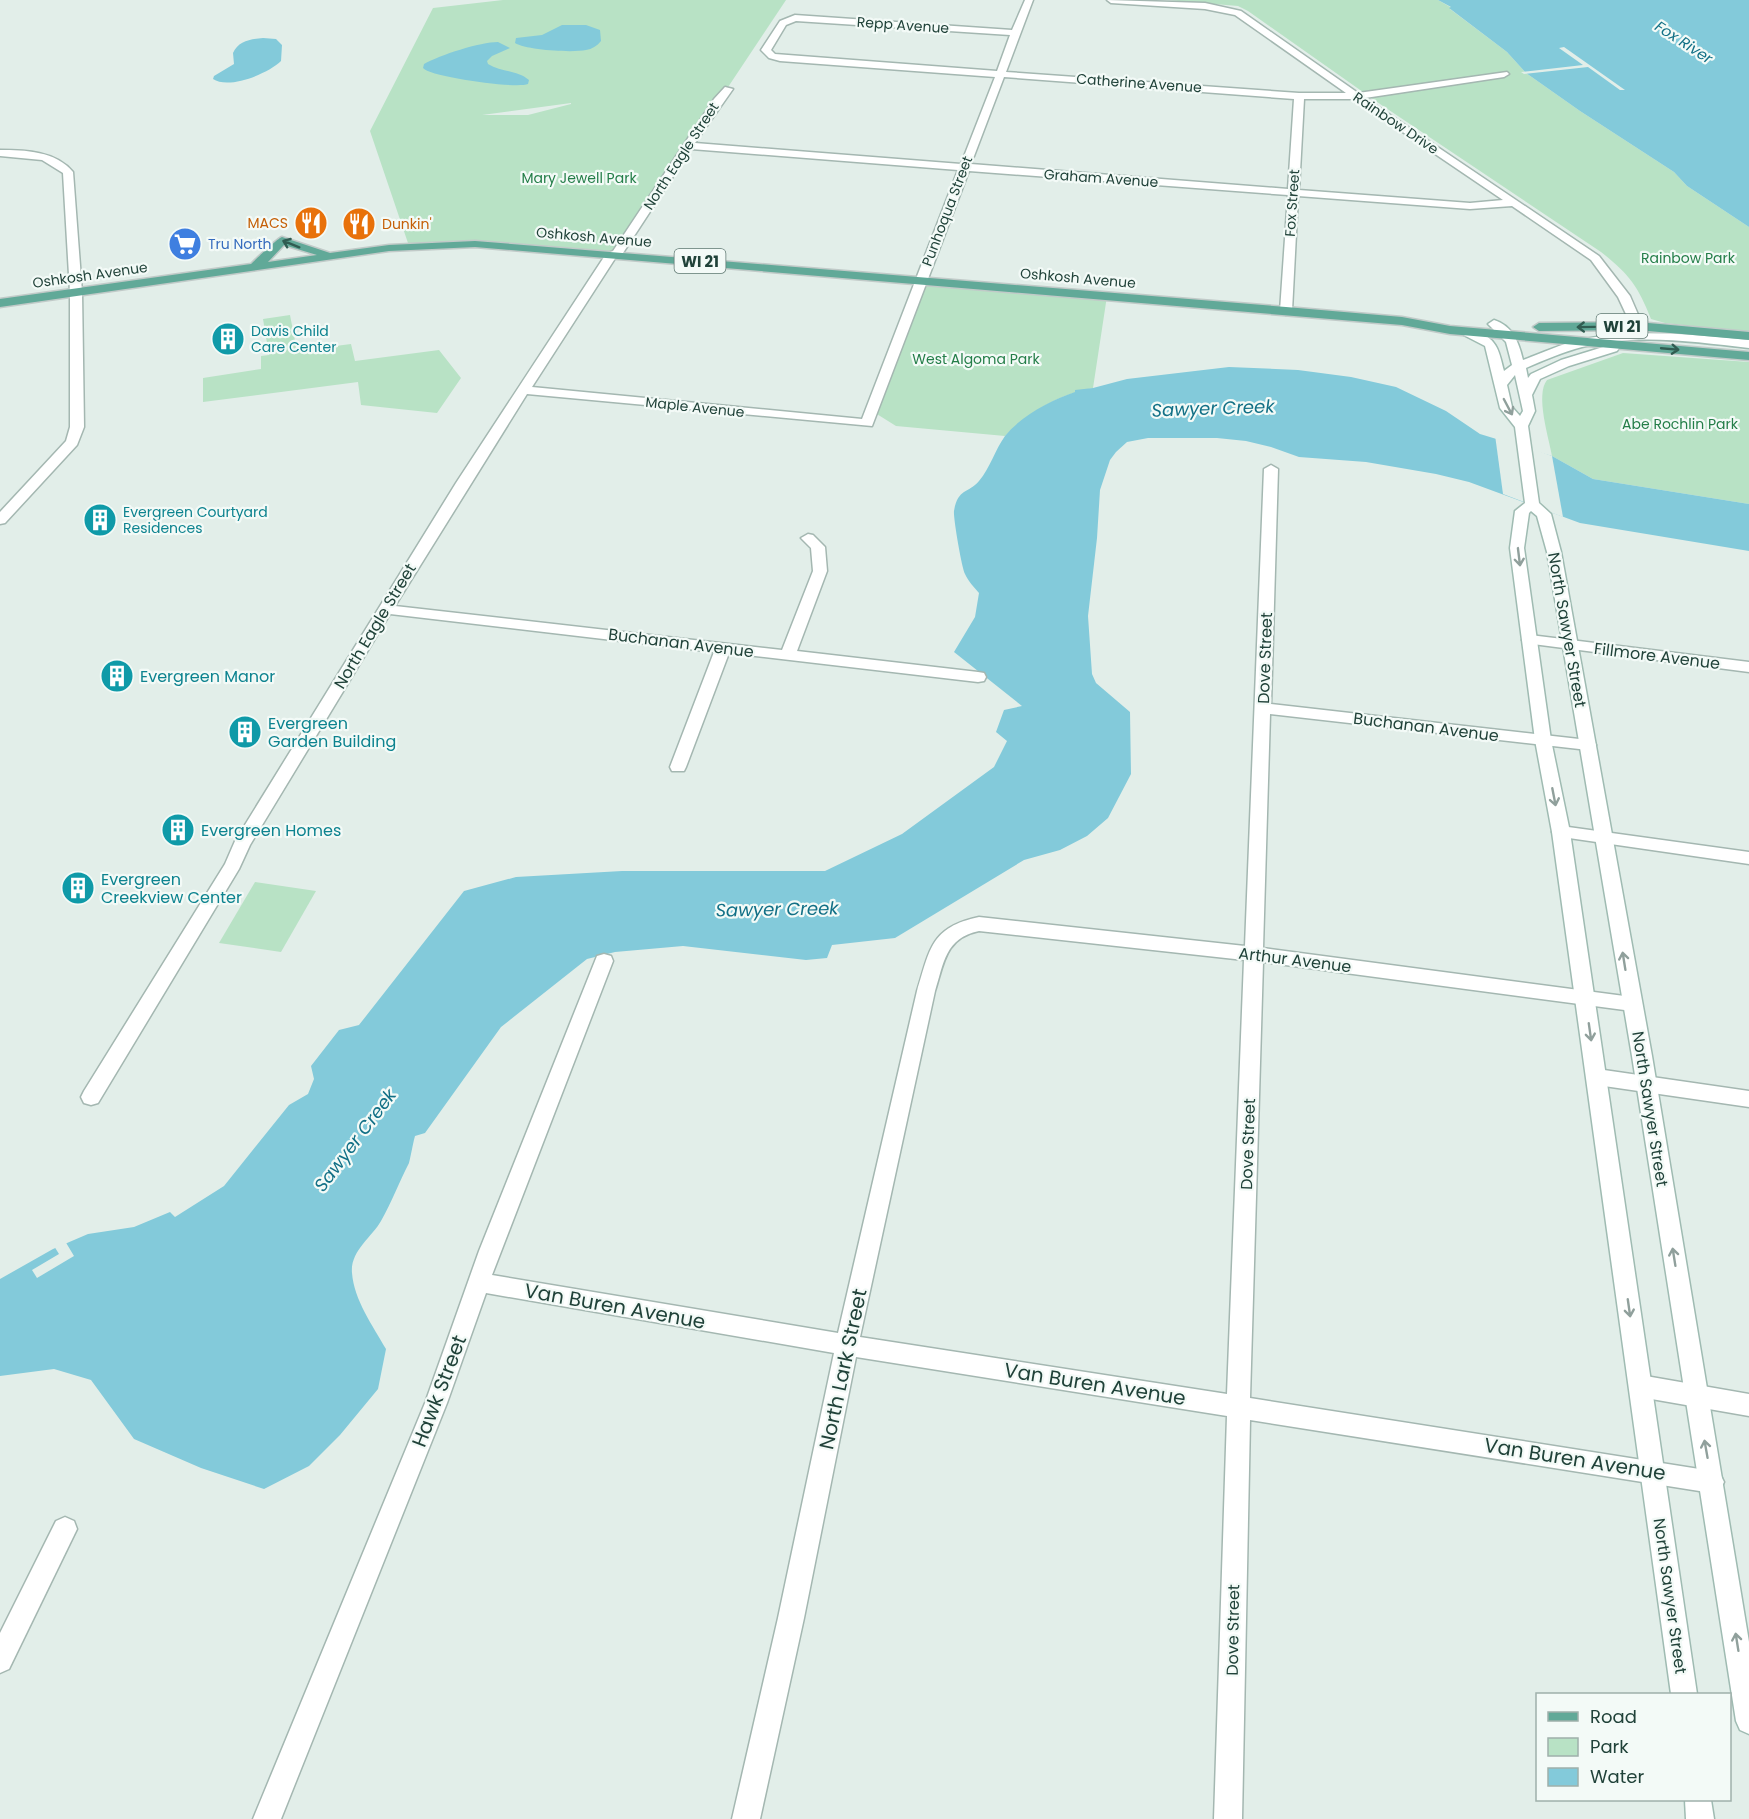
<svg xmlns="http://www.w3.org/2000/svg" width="1749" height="1819" viewBox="0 0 1749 1819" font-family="Poppins,sans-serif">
  <rect width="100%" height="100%" fill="#e2eee9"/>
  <!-- green -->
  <g fill="#b8e2c5" fill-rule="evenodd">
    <path d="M503 0H786L617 254 502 245 409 246 370 131 433 8ZM571 104 528 115H482L571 103Z"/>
    <path d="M1167 0H1438L1452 8 1450 9 1507 52 1526 73 1580 111 1674 172 1687 186 1749 227V332L1665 323 1651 319C1638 286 1629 274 1601 252L1380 104 1248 11 1238 6Z"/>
    <path d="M921 280 1107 296 1093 388C1059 394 1029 412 1005 436L896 426 872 411Z"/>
    <polygon points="290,315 297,351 351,344 355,361 439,350 461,378 437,413 361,405 358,382 203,402 203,378 261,369 261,356 269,355 263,319"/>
    <path d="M1623 353 1749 362V504L1593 479 1552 456C1549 438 1535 395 1547 380Z"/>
    <polygon points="255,882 316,891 281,952 219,943"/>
  </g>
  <!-- water -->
  <g fill="#83cada">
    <polygon points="1438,0 1749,0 1749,227 1687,186 1674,172 1580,111 1526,73 1507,52 1449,8 1451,7"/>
    <path d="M562 25H586L600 30 601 41C597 46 592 49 586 50 572 53 526 50 515 43L516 38 542 35Z"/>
    <path d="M263 38 276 39 282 45 281 61C269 73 229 90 213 79L214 76 234 64 233 53C238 41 251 39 263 38Z"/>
    <path d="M498 42 510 48 492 56 487 61 488 64C501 72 517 70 529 80L528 84C516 89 430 77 423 68L424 64C440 55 480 42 498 42Z"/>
    <path d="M1229 367 1298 370 1351 377 1396 387 1446 411 1480 434 1552 456 1593 479 1749 504V551L1580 523 1469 482 1436 474 1366 462 1299 457 1271 447 1246 441 1217 438H1148L1127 442 1116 452 1110 460 1100 490 1097 538 1088 616 1092 674 1096 683 1130 712 1131 774 1108 818 1087 836 1060 850 1024 860 895 938 832 945 827 958 806 960 683 946 615 952 587 959 501 1027 425 1133 415 1136C413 1143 410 1160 409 1163 399 1182 392 1202 381 1221 372 1237 350 1251 352 1273 354 1300 373 1326 386 1349L378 1389 340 1435 309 1466 264 1489 201 1468 134 1439 91 1380 54 1369 0 1376V1279L53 1249 88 1234 134 1227 170 1212 175 1217 224 1186 289 1105 308 1094 314 1079 311 1066 339 1030 359 1025 464 891 516 877 622 871H825L902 834 994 767 1007 741 996 732 1004 710 1022 706 954 652 975 617 979 593C974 587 968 581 965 574 962 569 953 517 954 511 958 488 968 494 979 481 990 468 995 450 1005 436 1021 416 1051 400 1075 392V390L1093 388 1127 379Z"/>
  </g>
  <!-- pier -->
  <g fill="#e2eee9">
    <polygon points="1564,47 1625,90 1620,90 1588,67 1524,74 1521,72 1583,65 1559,48"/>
    <polygon points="1495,435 1552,456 1563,517 1503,494"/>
    <polygon points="65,1241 74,1256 37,1278 32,1270 59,1254 54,1246"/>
  </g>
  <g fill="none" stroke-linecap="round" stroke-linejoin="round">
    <!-- street casing -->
    <g stroke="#a4b7b1" stroke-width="3">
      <g id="street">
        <path d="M1025 0H1033L1006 72 1299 93H1346L1235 15 1205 9 1111 3 1107 0 1205 3 1241 11 1358 93 1507 72 1509 74 1504 77 1365 98 1599 256 1630 296 1643 326 1637 330 1633 329 1618 297 1591 260 1512 206 1470 209 1298 196 1292 311 1286 315 1280 311 1288 195 969 171 872 426 527 394 395 606 782 650 813 571 811 548 801 538 808 534 813 535 825 547 827 571 797 651 978 672 984 673 986 677 984 681 978 682 729 653 686 767 684 771H672L670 767 714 652 390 614 250 845 239 869 98 1103 91 1105 84 1103 81 1097 84 1091 225 864 235 841 456 483 606 254 613 251 714 99 725 87 733 89 695 143 961 164 995 77 780 61 769 58 761 50 780 21 795 15 1012 30ZM796 21 1010 35 997 71 775 54 771 50 786 25ZM1004 77 1294 99 1288 189 971 164ZM1304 99H1354L1503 200 1470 203 1299 190ZM691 149 958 170 862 419 532 387 616 257 621 256Z"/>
        <path d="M0 150C25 150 56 151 73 172L82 292 84 427 77 445 5 523 0 524V512L66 441 70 427V292L63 173 42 160 0 156Z"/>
        <path d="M1271 465 1278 469 1271 704 1588 740 1594 741 1596 745 1594 749 1588 750 1270 714 1263 948 1632 997 1639 999 1641 1004 1639 1009 1632 1011 1263 962 1250 1398 1712 1471 1720 1474 1724 1482 1720 1490 1712 1493 1250 1420 1242 1819H1214L1227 1416 856 1357 804 1618 760 1819H732L778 1618 834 1353 486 1293 447 1403 281 1819H253L425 1403 479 1251 597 956 604 954 611 956 613 961 492 1275 838 1333 917 991C930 949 931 927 979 917L1245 946 1264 469ZM979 931 1244 960 1227 1394 860 1337 935 991C944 963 945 938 979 931Z"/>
        <polygon points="1530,635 1749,662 1749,672 1525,643 1522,640"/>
        <polygon points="1561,826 1749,852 1749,864 1555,836 1552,832 1555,828"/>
        <polygon points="1597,1069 1749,1091 1749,1107 1597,1085 1590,1083 1587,1077 1590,1071"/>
        <polygon points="1640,1375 1749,1394 1749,1416 1640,1397 1632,1393 1629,1386 1632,1379"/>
        <polygon points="65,1517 74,1521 77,1529 9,1669 0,1673 0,1633 56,1521"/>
      </g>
    </g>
    <!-- secondary casing -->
    <g stroke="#9fbbb2" stroke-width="3">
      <g id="secondary">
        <path d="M1494 320C1513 326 1519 343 1523 360 1542 353 1561 344 1580 340 1636 328 1692 335 1749 340V348C1695 342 1636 333 1582 347 1563 352 1544 360 1526 368L1528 378 1531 374 1561 360 1613 344 1619 348 1617 351 1569 366 1540 379 1532 395 1535 411 1528 426 1539 503 1551 514 1561 552 1652 1056 1749 1642V1734L1740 1730 1736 1721 1632 1056 1547 552 1537 516 1531 511 1529 513 1524 548 1551 740 1570 832 1697 1694H1671L1552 832 1535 740 1510 548 1515 511 1525 503 1515 427 1500 408 1485 346 1456 331 1458 328C1465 327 1470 330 1477 332 1498 339 1499 352 1504 371L1512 365 1506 342 1488 324ZM1515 375 1523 411 1520 416 1512 407 1507 385Z"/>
        <polygon points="1685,1800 1711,1800 1714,1819 1686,1819"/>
      </g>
    </g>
    <!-- primary casing -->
    <g stroke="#c1cac8" stroke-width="3">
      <g id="primary">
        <path d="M282 237 330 253 389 245 475 241 1286 307 1402 317 1450 326 1749 352V360L1450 334 1402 325 475 247 389 251 0 307V299L251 264C256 259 278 238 282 237ZM284 245 317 255 268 262Z"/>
        <polygon points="1637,322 1749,332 1749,340 1637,330 1539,331 1533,327 1539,323"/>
      </g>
    </g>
    <!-- street -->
    <use href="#street" fill="#fff" fill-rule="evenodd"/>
    <!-- secondary -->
    <use href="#secondary" fill="#fff" fill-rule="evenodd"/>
    <!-- primary -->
    <use href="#primary" fill="#61a998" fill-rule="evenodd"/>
  </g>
  <!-- one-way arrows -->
  <defs><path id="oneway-shaft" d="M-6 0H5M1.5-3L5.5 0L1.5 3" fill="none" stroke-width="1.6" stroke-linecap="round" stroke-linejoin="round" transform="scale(1.5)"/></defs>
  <g stroke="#305c51">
    <use href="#oneway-shaft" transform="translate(291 244) rotate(-158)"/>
    <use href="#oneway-shaft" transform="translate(1586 327) rotate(179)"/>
    <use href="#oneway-shaft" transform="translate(1670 349) rotate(5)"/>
  </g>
  <g stroke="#90a09c">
    <use href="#oneway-shaft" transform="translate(1508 407) rotate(62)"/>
    <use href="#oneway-shaft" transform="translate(1519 557) rotate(83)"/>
    <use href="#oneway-shaft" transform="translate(1554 797) rotate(79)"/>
    <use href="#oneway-shaft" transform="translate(1624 961) rotate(-99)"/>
    <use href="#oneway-shaft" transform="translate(1590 1032) rotate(82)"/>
    <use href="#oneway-shaft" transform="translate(1674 1257) rotate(-99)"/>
    <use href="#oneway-shaft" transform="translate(1629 1308) rotate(82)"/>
    <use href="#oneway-shaft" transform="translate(1706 1449) rotate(-100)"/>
    <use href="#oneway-shaft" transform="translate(1737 1642) rotate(-99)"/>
  </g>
  <!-- icons -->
  <defs>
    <g id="restaurant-disc" transform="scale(1.725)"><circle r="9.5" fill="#e8710a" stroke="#f3faf7"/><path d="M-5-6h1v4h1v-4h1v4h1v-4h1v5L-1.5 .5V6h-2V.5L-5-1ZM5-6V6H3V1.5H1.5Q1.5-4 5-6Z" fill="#fff"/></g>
    <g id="supermarket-disc" transform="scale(1.725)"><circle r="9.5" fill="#3f7fe0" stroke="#f3faf7"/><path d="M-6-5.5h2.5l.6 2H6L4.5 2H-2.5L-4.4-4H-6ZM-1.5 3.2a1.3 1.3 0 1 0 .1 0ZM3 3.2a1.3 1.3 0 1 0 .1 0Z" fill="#fff"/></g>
    <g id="building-disc" transform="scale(1.725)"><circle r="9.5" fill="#0f9aa8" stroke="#f3faf7"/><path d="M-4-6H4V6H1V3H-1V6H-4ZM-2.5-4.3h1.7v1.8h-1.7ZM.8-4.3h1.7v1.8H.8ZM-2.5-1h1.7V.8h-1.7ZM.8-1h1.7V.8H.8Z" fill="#fff"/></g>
  </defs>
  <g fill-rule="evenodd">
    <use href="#restaurant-disc" x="311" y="223"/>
    <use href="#restaurant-disc" x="359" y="224"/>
    <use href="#supermarket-disc" x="185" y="244"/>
    <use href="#building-disc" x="228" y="339"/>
    <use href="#building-disc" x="100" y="520"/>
    <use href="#building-disc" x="117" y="676"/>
    <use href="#building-disc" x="245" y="732"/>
    <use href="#building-disc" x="178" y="830"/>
    <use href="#building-disc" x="78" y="888"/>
  </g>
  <g text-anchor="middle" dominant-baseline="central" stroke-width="4.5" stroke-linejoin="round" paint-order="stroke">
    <!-- far-street labels -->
    <g font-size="14" fill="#204239" stroke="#f3faf7">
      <text transform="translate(903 25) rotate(4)">Repp Avenue</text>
      <text transform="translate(1139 83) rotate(4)">Catherine Avenue</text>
      <text transform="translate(1396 123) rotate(34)">Rainbow Drive</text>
      <text transform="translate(681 156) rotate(-57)">North Eagle Street</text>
      <text transform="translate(1101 178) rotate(4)">Graham Avenue</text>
      <text transform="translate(1292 203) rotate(-86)">Fox Street</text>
      <text transform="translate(947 211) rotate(-69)">Punhoqua Street</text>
      <text transform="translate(594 237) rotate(5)">Oshkosh Avenue</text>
      <text transform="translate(90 275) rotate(-8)">Oshkosh Avenue</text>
      <text transform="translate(1078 278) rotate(5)">Oshkosh Avenue</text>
      <text transform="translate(695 407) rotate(6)">Maple Avenue</text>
    </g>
    <!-- far-park labels -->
    <g font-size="14" fill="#247e49" stroke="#f3faf7">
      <text x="579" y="178">Mary Jewell Park</text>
      <text x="1688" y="258">Rainbow Park</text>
      <text x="976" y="359">West Algoma Park</text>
      <text x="1680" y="424">Abe Rochlin Park</text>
    </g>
    <!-- far-food labels -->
    <g font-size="14" fill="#c56008" stroke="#f3faf7" text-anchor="end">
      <text x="288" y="223">MACS</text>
      <text x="382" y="224" text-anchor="start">Dunkin'</text>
    </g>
    <!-- far-shop labels -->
    <g font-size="14" fill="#366cbe" stroke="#f3faf7" text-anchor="start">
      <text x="208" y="244">Tru North</text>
    </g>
    <!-- far-culture labels -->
    <g font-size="14" fill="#0d838f" stroke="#f3faf7" text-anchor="start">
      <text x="251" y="331">Davis Child<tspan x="251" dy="16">Care Center</tspan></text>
      <text x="123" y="512">Evergreen Courtyard<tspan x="123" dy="16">Residences</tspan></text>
    </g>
    <!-- far-water labels -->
    <g font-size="15" font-style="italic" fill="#127086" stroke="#f3faf7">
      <text transform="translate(1684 42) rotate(33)">Fox River</text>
    </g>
    <!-- shield labels -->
    <g fill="#f3faf7" stroke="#5f7972" stroke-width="1.5">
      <rect x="674.5" y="249" width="51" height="24" rx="4.5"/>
      <rect x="1596.5" y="314" width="51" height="24" rx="4.5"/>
    </g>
    <g font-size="15" font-weight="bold" fill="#204239">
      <text x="700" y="261">WI 21</text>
      <text x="1622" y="326">WI 21</text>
    </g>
    <!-- street labels -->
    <g font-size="16" fill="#204239" stroke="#f3faf7">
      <text transform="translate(375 626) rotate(-59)">North Eagle Street</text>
      <text transform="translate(1567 630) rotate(80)">North Sawyer Street</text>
      <text transform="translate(681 643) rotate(7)">Buchanan Avenue</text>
      <text transform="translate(1657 656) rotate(7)">Fillmore Avenue</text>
      <text transform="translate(1265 658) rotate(-88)">Dove Street</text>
      <text transform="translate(1426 727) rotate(7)">Buchanan Avenue</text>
      <text transform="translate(1295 960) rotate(7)">Arthur Avenue</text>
      <text transform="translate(1650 1109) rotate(81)">North Sawyer Street</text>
      <text transform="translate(1248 1144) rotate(-88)">Dove Street</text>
      <text transform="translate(1670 1596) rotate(82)">North Sawyer Street</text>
      <text transform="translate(1233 1630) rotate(-89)">Dove Street</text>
    </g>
    <!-- culture labels -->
    <g font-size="16" fill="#0d838f" stroke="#f3faf7" text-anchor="start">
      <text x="140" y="676">Evergreen Manor</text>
      <text x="268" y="723">Evergreen<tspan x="268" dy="18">Garden Building</tspan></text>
      <text x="201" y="830">Evergreen Homes</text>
      <text x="101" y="879">Evergreen<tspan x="101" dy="18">Creekview Center</tspan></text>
    </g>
    <!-- water labels -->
    <g font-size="18" font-style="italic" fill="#127086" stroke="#f3faf7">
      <text transform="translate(1213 408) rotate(-2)">Sawyer Creek</text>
      <text transform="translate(777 909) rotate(-1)">Sawyer Creek</text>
      <text transform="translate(355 1140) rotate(-53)">Sawyer Creek</text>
    </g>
    <!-- near-street labels -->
    <g font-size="20" fill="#204239" stroke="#f3faf7">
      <text transform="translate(615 1306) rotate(10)">Van Buren Avenue</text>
      <text transform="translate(843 1369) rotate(-78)">North Lark Street</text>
      <text transform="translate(1095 1384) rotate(9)">Van Buren Avenue</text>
      <text transform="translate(439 1391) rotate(-69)">Hawk Street</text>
      <text transform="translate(1575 1459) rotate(9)">Van Buren Avenue</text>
    </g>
  </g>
  <!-- legend -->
  <rect x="1536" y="1693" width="195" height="108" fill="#f3faf7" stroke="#9fb0ab" stroke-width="1.5"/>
  <rect x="1548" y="1712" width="30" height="9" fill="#61a998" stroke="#9fb0ab" stroke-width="1.5"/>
  <text x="1590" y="1723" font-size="18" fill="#204239">Road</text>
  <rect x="1548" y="1738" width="30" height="18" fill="#b8e2c5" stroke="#9fb0ab" stroke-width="1.5"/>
  <text x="1590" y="1753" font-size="18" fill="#204239">Park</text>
  <rect x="1548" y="1768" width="30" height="18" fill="#83cada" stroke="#9fb0ab" stroke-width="1.5"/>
  <text x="1590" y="1783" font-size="18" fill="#204239">Water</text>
</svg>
